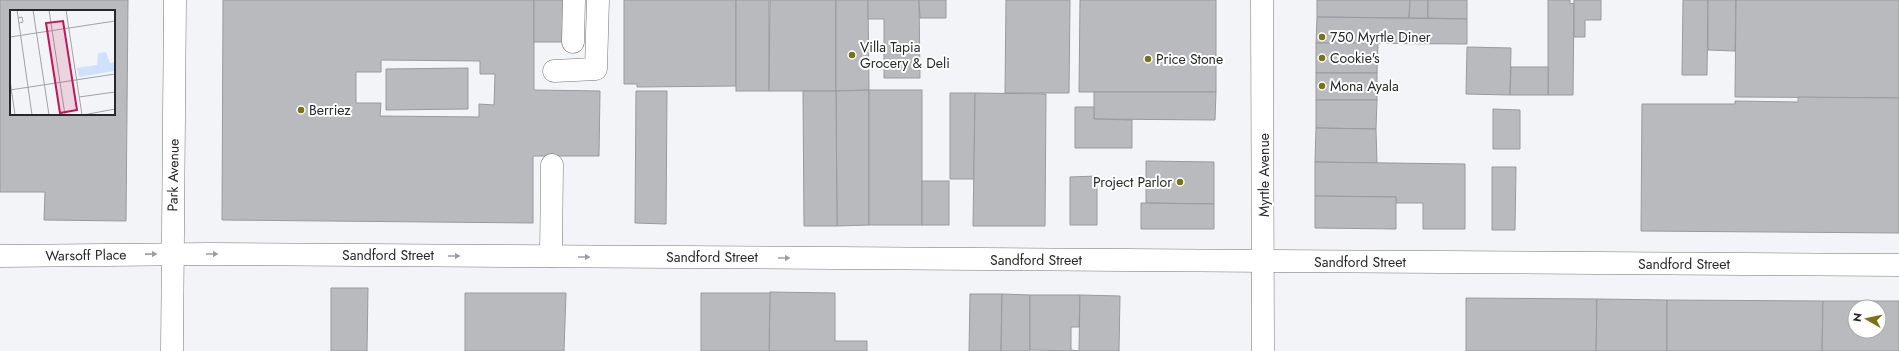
<svg xmlns="http://www.w3.org/2000/svg" width="1899" height="351" viewBox="0 0 1899 351" font-family="Jost,sans-serif">
  <rect width="100%" height="100%" fill="#f2f4f7"/>
  <!-- building -->
  <g fill="#b8babd" stroke="#999a9d" fill-rule="evenodd">
    <path d="M0 0H128L126 221 44 220 45 192H0ZM11 11H114V114H11Z"/>
    <path d="M223 0H534V90L600 91 599 156H533V223L222 220ZM381 60 480 61V74H495L494 105 479 104V117L380 116 381 103H356V72H381Z"/>
    <rect x="534" y="0" width="35" height="42"/>
    <polygon points="624,0 736,0 736,86 637,87 637,84 624,84"/>
    <rect x="736" y="0" width="33" height="91"/>
    <polygon points="770,0 836,0 836,91 769,91"/>
    <polygon points="836,0 868,0 869,90 836,91"/>
    <polygon points="868,0 919,0 920,78 884,78 884,19 868,19"/>
    <polygon points="919,0 946,0 946,18 920,18"/>
    <polygon points="1006,0 1070,0 1069,93 1005,93"/>
    <polygon points="1080,0 1216,0 1216,92 1079,92"/>
    <polygon points="1317,0 1410,0 1409,18 1317,17"/>
    <polygon points="1410,0 1428,0 1428,18 1409,18"/>
    <polygon points="1428,0 1467,0 1467,19 1428,18"/>
    <polygon points="1548,0 1570,0 1570,4 1574,3 1573,95 1548,95"/>
    <polygon points="1574,0 1601,0 1601,20 1585,20 1585,37 1574,37"/>
    <polygon points="1683,0 1708,0 1707,75 1682,75"/>
    <polygon points="1708,0 1736,0 1735,51 1708,50"/>
    <polygon points="1736,0 1899,0 1899,98 1735,97"/>
    <polygon points="1317,17 1467,19 1467,44 1316,43"/>
    <polygon points="1316,43 1378,43 1377,73 1316,73"/>
    <polygon points="1467,47 1511,48 1510,95 1466,94"/>
    <polygon points="1511,67 1548,67 1548,95 1510,95"/>
    <polygon points="468,68 468,109 386,110 386,69"/>
    <rect x="1316" y="73" width="61" height="27"/>
    <polygon points="869,90 869,225 837,226 836,91"/>
    <rect x="869" y="90" width="53" height="135"/>
    <polygon points="636,91 667,91 666,224 635,223"/>
    <polygon points="803,91 836,91 837,226 804,226"/>
    <polygon points="1094,92 1216,92 1215,120 1094,119"/>
    <polygon points="950,93 975,93 974,179 950,179"/>
    <polygon points="975,93 1046,94 1045,226 973,226"/>
    <polygon points="1798,97 1899,98 1899,233 1641,231 1642,104 1735,104 1735,101 1798,102"/>
    <polygon points="1316,100 1377,100 1376,129 1316,128"/>
    <polygon points="1075,107 1094,107 1094,119 1132,120 1132,148 1075,148"/>
    <polygon points="1493,109 1520,110 1520,149 1493,149"/>
    <polygon points="1316,128 1376,129 1377,163 1315,162"/>
    <polygon points="1146,161 1214,162 1214,204 1146,203"/>
    <polygon points="1315,162 1465,164 1465,229 1423,229 1423,203 1396,203 1396,197 1315,196"/>
    <polygon points="1492,167 1516,167 1515,230 1492,230"/>
    <polygon points="1097,176 1097,225 1070,225 1070,177"/>
    <rect x="922" y="181" width="27" height="44"/>
    <polygon points="1315,196 1396,197 1396,229 1315,228"/>
    <polygon points="1141,203 1214,204 1214,229 1141,229"/>
    <polygon points="331,288 368,288 367,351 331,351"/>
    <polygon points="770,292 835,293 835,341 867,341 867,351 769,351"/>
    <polygon points="465,293 566,293 564,351 465,351"/>
    <polygon points="701,293 770,293 769,351 701,351"/>
    <polygon points="970,294 1002,294 1001,351 969,351"/>
    <polygon points="1002,294 1030,295 1030,351 1001,351"/>
    <polygon points="1030,295 1080,295 1079,327 1071,327 1071,350 1079,351 1030,350"/>
    <polygon points="1080,295 1120,296 1119,351 1079,351"/>
    <polygon points="1466,298 1597,299 1596,351 1466,351"/>
    <polygon points="1597,299 1667,300 1667,351 1596,351"/>
    <polygon points="1667,300 1823,301 1822,351 1667,351"/>
    <path d="M1823 301H1899V351H1822ZM1855 307H1879V331H1855Z"/>
  </g>
  <g fill="none" stroke-linecap="round" stroke-linejoin="round">
    <!-- minor casing -->
    <g stroke="#737577" stroke-width="23">
      <g id="minor">
        <polyline points="573,42 574,0"/>
        <polyline points="554,71 596,69 598,0"/>
        <polyline points="0,256 209,254 1899,265"/>
        <polyline points="551,256 552,165"/>
        <polyline points="172,351 175,0"/>
      </g>
    </g>
    <!-- major casing -->
    <g stroke="#737577" stroke-width="23">
      <polyline id="major" points="1262,0 1263,351"/>
    </g>
    <!-- minor -->
    <use href="#minor" stroke="#fff" stroke-width="22"/>
    <!-- major -->
    <use href="#major" stroke="#fff" stroke-width="22"/>
  </g>
  <!-- one-way arrows -->
  <defs><path id="oneway-solid" d="M-6-.8H1V-3.2L6.5 0L1 3.2V.8H-6Z"/></defs>
  <g fill="#9e9e9f">
    <use href="#oneway-solid" transform="translate(151 254) rotate(-1)"/>
    <use href="#oneway-solid" transform="translate(212 254)"/>
    <use href="#oneway-solid" transform="translate(454 256)"/>
    <use href="#oneway-solid" transform="translate(584 257)"/>
    <use href="#oneway-solid" transform="translate(784 258)"/>
  </g>
  <!-- markers -->
  <g fill="#787316" stroke="#fff" stroke-width="1.5">
    <circle cx="1322" cy="37" r="4"/>
    <circle cx="852" cy="55" r="4"/>
    <circle cx="1322" cy="58" r="4"/>
    <circle cx="1148" cy="59" r="4"/>
    <circle cx="1322" cy="86" r="4"/>
    <circle cx="301" cy="110" r="4"/>
    <circle cx="1180" cy="182" r="4"/>
  </g>
  <g text-anchor="middle" dominant-baseline="central" stroke-width="4" stroke-linejoin="round" paint-order="stroke">
    <!-- poi labels -->
    <g font-size="14" fill="#272829" stroke="#fff" text-anchor="start">
      <text x="1330" y="37">750 Myrtle Diner</text>
      <text x="860" y="47">Villa Tapia<tspan x="860" dy="16">Grocery &amp; Deli</tspan></text>
      <text x="1330" y="58">Cookie's</text>
      <text x="1156" y="59">Price Stone</text>
      <text x="1330" y="86">Mona Ayala</text>
      <text x="309" y="110">Berriez</text>
      <text x="1172" y="182" text-anchor="end">Project Parlor</text>
    </g>
    <!-- street labels -->
    <g font-size="14" fill="#272829" stroke="#fff">
      <text transform="translate(173 175) rotate(-89)">Park Avenue</text>
      <text transform="translate(1264 175) rotate(-90)">Myrtle Avenue</text>
      <text transform="translate(86 255) rotate(-1)">Warsoff Place</text>
      <text x="388" y="255">Sandford Street</text>
      <text x="712" y="257">Sandford Street</text>
      <text x="1036" y="260">Sandford Street</text>
      <text x="1360" y="262">Sandford Street</text>
      <text x="1684" y="264">Sandford Street</text>
    </g>
  </g>
  <!-- overview -->
  <g transform="translate(10 10)">
    <rect width="105" height="105" fill="#f2f4f7"/>
    <path d="M96 42 100 53 105 52V61L69 67 67 58 87 55 88 43Z" fill="#d0e2fb"/>
    <path fill="none" stroke="#a1a2a5" stroke-width="1" d="M7 0 22 105M23 0 39 105M39 0 55 105M56 0 72 105M8 8 12 7 13 12 9 13M0 27 105 11M0 70 5 105M0 80 105 64M69 87 105 82M73 105 105 99"/>
    <path fill="#c2185b" fill-opacity="0.15" stroke="#c2185b" stroke-width="2" d="M53 11 67 100 50 103 36 13Z"/>
    <rect width="105" height="105" fill="none" stroke="#272829" stroke-width="2"/>
  </g>
  <!-- north arrow -->
  <g transform="translate(1867 319) rotate(279)"><circle r="19" fill="#ffffff" stroke="#a9a9a9"/>
  <path d="M0-3L7 15L0 10L-7 15Z" fill="#787316"/>
  <text y="-6" font-size="11" font-weight="bold" text-anchor="middle" fill="#272829">N</text>
  </g>
</svg>
